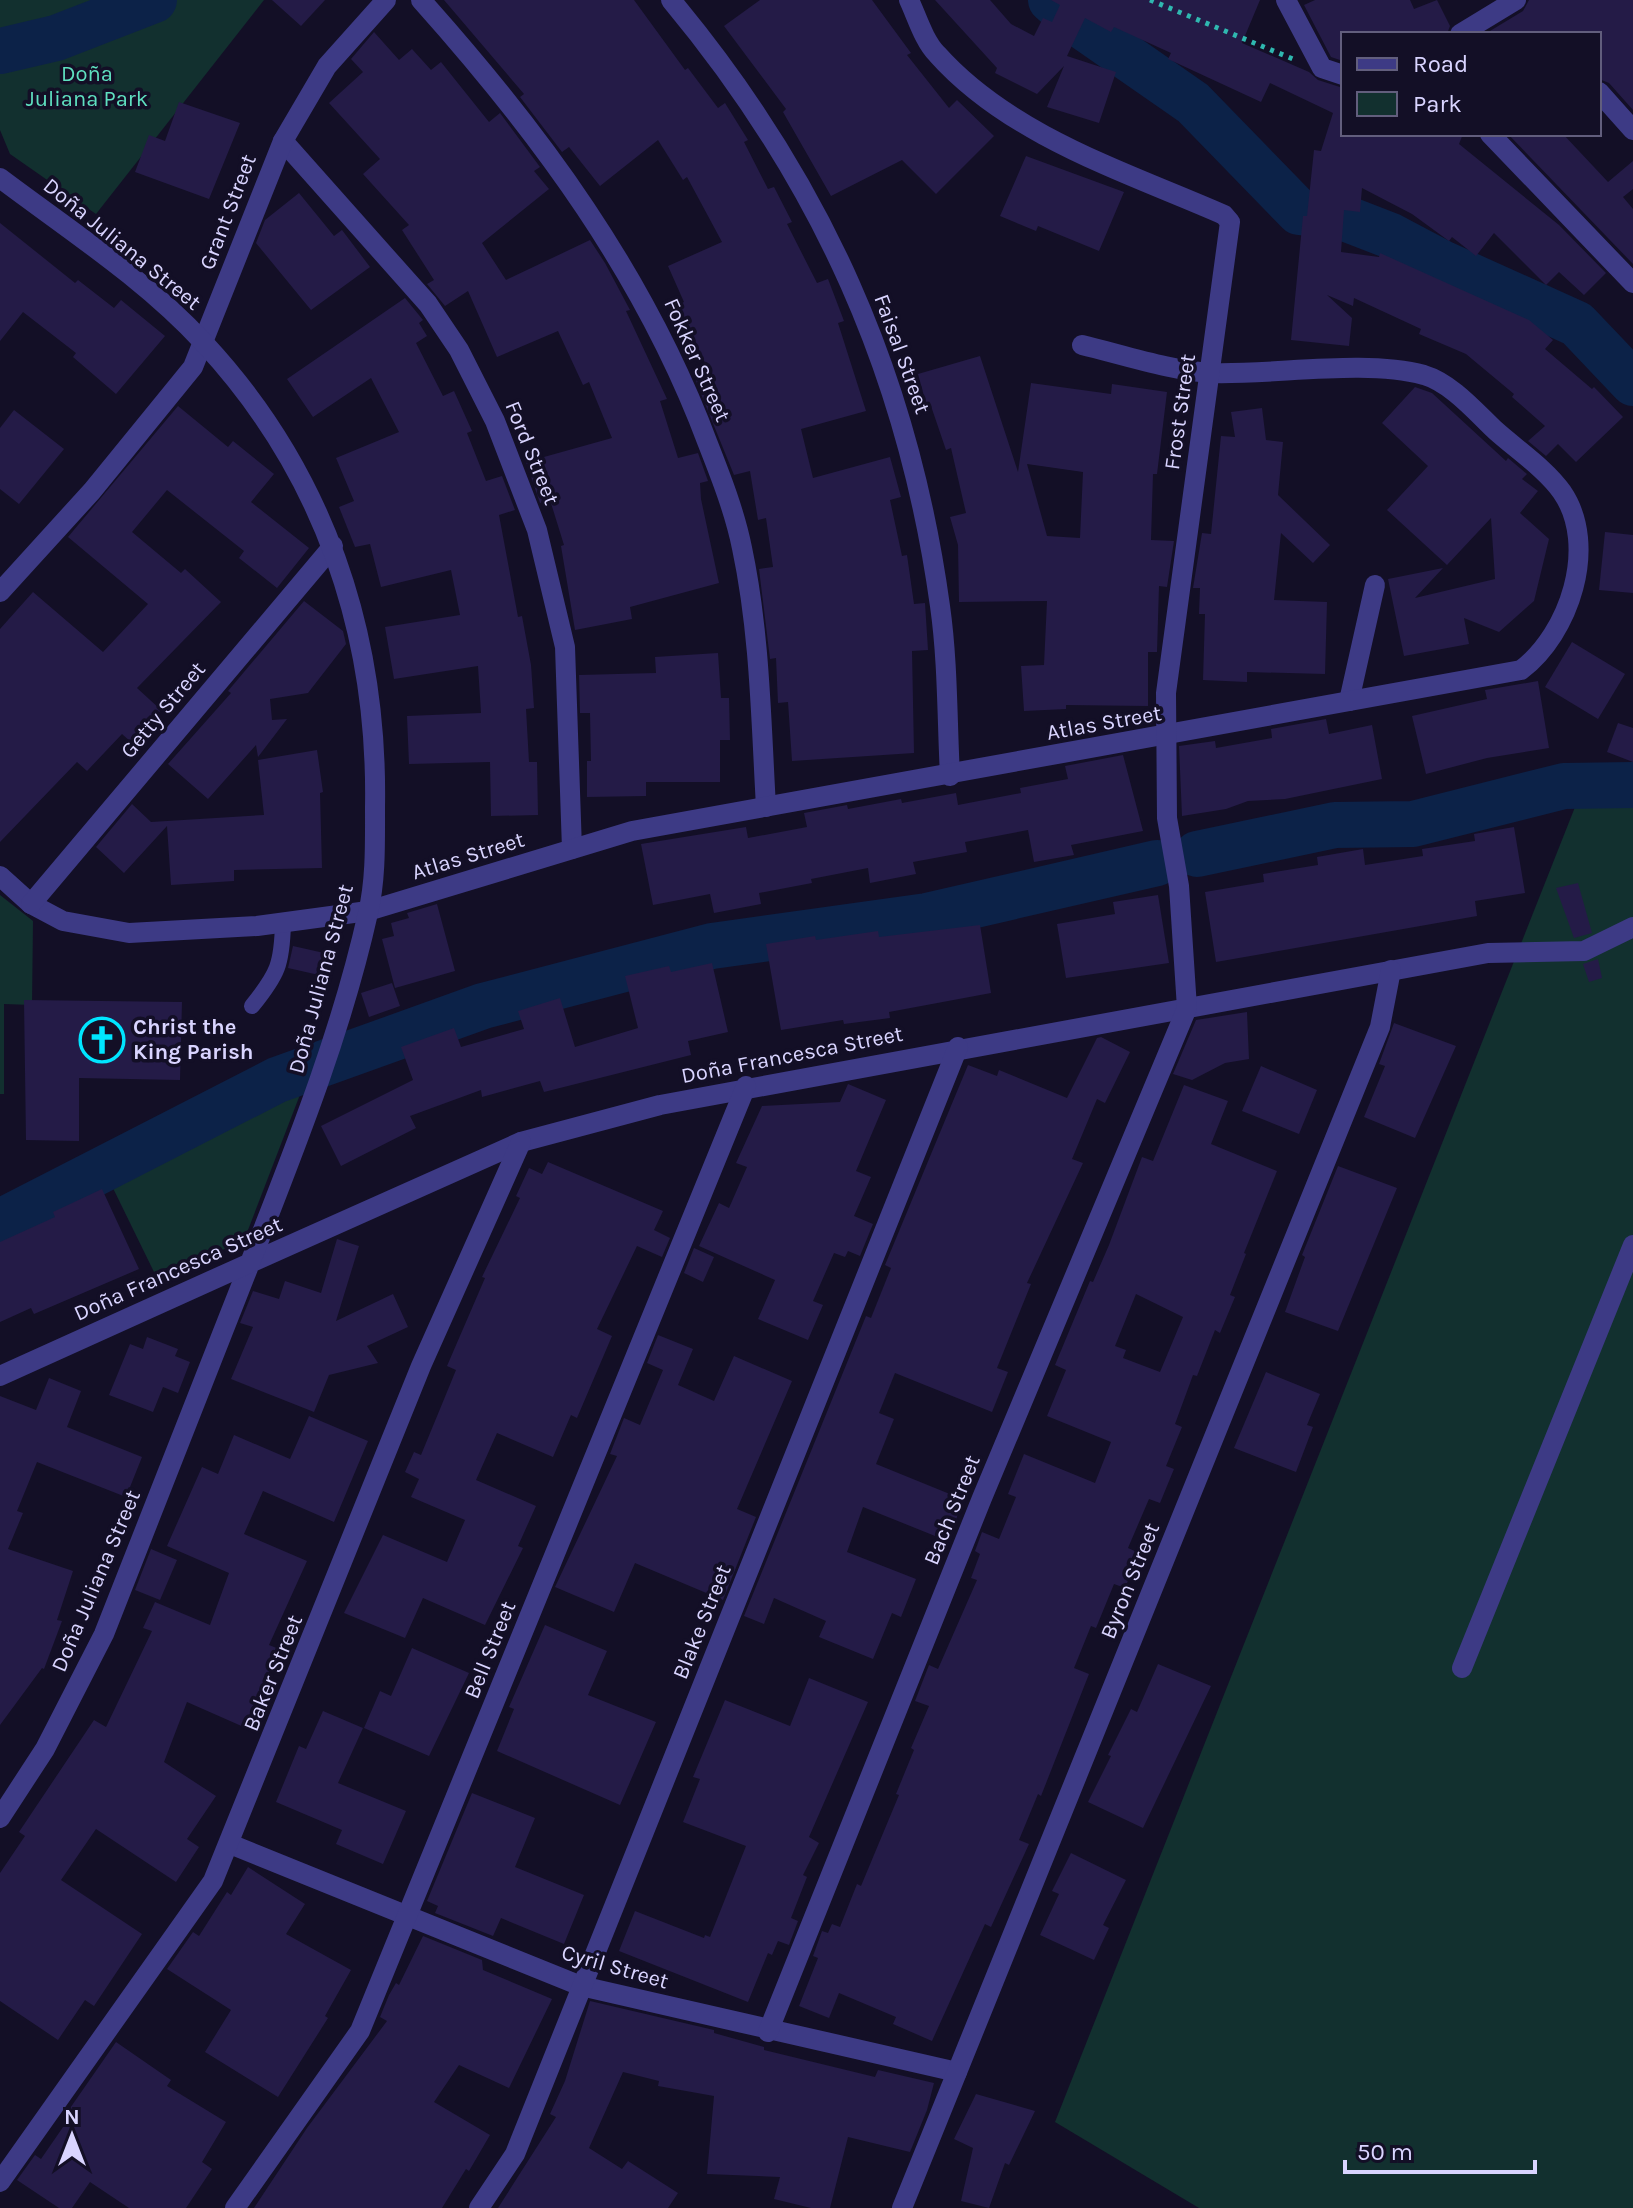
<svg xmlns="http://www.w3.org/2000/svg" width="1633" height="2208" viewBox="0 0 1633 2208" font-family="Karla,sans-serif">
  <rect width="100%" height="100%" fill="#130f26"/>
  <!-- green -->
  <g fill="#12302f">
    <polygon points="0,0 264,0 96,214 10,154 0,130"/>
    <polygon points="1579,797 1633,803 1633,2208 1199,2208 1055,2122"/>
    <polygon points="0,895 33,921 32,1005 4,1004 4,1094 0,1094"/>
    <polygon points="306,1079 243,1243 154,1272 110,1182"/>
  </g>
  <g fill="none" stroke-linecap="round" stroke-linejoin="round">
    <!-- river -->
    <g stroke="#0c2248" stroke-width="46">
      <polyline points="1051,0 1075,21 1193,103 1299,212 1342,217 1391,236 1444,264 1577,324 1633,383"/>
      <polyline points="0,51 56,38 154,0"/>
      <polyline points="1197,854 1335,825 1413,824 1564,786 1633,785"/>
      <polyline points="0,1222 277,1080 483,1006 712,946 927,916 1157,863"/>
    </g>
  </g>
  <!-- building -->
  <g fill="#241b47" fill-rule="evenodd">
    <polygon points="272,0 325,0 301,26"/>
    <polygon points="444,0 634,0 685,70 688,68 718,108 725,103 748,140 744,142 768,189 774,187 792,222 787,224 817,283 828,279 844,321 838,323 866,411 801,429 813,478 890,457 901,497 890,500 902,556 907,555 914,604 925,603 928,650 912,651 914,753 792,761 788,702 778,703 776,658 770,659 759,569 773,567 766,518 758,520 750,471 734,475 697,384 694,372 707,367 678,305 684,302 668,266 722,242 687,177 683,180 658,140 600,186 569,147 562,152 520,97 524,94"/>
    <polygon points="760,0 872,0 911,53 907,55 949,108 957,100 994,136 936,194 902,160 831,196 783,112 786,109 724,26"/>
    <polygon points="935,0 990,0 1011,24 1034,36 1043,18 1052,22 1060,5 1051,0 1260,0 1242,43 1309,72 1318,80 1343,88 1343,134 1463,134 1459,144 1559,225 1606,273 1584,295 1559,272 1546,285 1494,233 1476,256 1452,237 1449,241 1412,214 1362,188 1360,212 1344,210 1341,252 1379,257 1380,253 1529,320 1553,340 1545,349 1592,389 1594,387 1623,417 1576,462 1558,444 1546,456 1528,441 1545,426 1512,397 1514,394 1466,354 1419,334 1421,329 1354,298 1353,306 1327,295 1352,318 1349,346 1291,340 1303,216 1307,216 1314,150 1321,151 1333,113 1270,83 1261,102 1168,59 1171,53 1114,27 1111,32 1085,18 1067,56 1116,72 1099,123 1047,107 1064,66 1037,94 995,73 997,68"/>
    <polygon points="1315,0 1410,0 1414,9 1437,0 1450,26 1447,34 1343,34 1343,61 1331,57 1304,5"/>
    <polygon points="1529,0 1633,0 1633,110 1609,83 1599,79 1599,34 1485,34 1523,11"/>
    <polygon points="374,32 399,60 412,49 431,70 441,62 489,122 500,113 540,167 534,171 549,189 482,243 506,280 590,240 605,263 630,310 626,311 667,399 660,401 678,458 698,453 708,481 700,483 701,499 719,583 630,607 632,619 575,630 561,546 564,545 550,500 540,503 526,462 612,438 589,382 583,385 558,331 497,357 468,291 445,306 427,284 434,280 402,230 409,225 363,174 380,159 329,103 363,72 351,59"/>
    <polygon points="179,102 240,123 209,199 135,172 149,135 165,141"/>
    <polygon points="1508,134 1563,134 1608,182 1633,161 1633,189 1623,197 1633,209 1633,264"/>
    <polygon points="1026,156 1124,192 1099,251 1038,226 1036,231 1000,216"/>
    <polygon points="299,193 334,236 342,230 370,267 311,310 256,243 265,220"/>
    <polygon points="0,223 75,283 78,280 114,308 121,300 165,336 116,394 73,357 76,353 23,312 0,341"/>
    <polygon points="405,298 423,320 419,323 427,336 416,343 443,396 454,391 472,431 467,433 486,481 502,476 515,510 499,515 518,617 522,616 531,665 534,708 526,709 529,762 537,762 538,815 491,816 490,762 409,764 407,716 481,713 478,666 394,679 385,627 460,615 451,570 381,587 370,544 355,547 339,507 354,501 336,458 399,432 371,378 313,417 287,379"/>
    <path d="M980 356 1018 472 1031 383 1111 394 1112 384 1167 392 1157 474H1153L1151 540 1174 541 1167 587 1159 586 1157 652H1148V706L1066 705V709L1024 711 1021 666 1044 665 1047 601 959 602 958 545 950 517 966 513 951 448 946 450 931 406 927 407 918 374ZM1027 464 1083 472 1080 538 1047 536Z"/>
    <polygon points="1415,387 1432,393 1506,461 1508,458 1527,474 1522,479 1538,491 1520,513 1549,539 1534,601 1499,632 1464,618 1469,644 1404,656 1388,579 1443,568 1415,598 1495,579 1491,518 1447,565 1387,510 1428,466 1382,423"/>
    <polygon points="178,406 228,447 233,441 274,474 251,502 309,548 277,588 239,558 244,551 167,490 132,532 181,573 185,569 221,602 137,688 161,710 131,742 122,734 87,771 77,762 0,842 0,629 33,592 103,652 148,604 68,537"/>
    <polygon points="1262,408 1266,440 1283,442 1278,495 1330,545 1313,563 1281,533 1274,600 1327,602 1325,674 1247,672 1247,682 1203,680 1205,614 1199,614 1200,588 1193,588 1202,533 1211,534 1221,436 1235,437 1231,412"/>
    <polygon points="14,410 64,449 19,504 0,489 0,428"/>
    <polygon points="1605,532 1633,535 1633,593 1599,590"/>
    <polygon points="304,601 343,631 346,644 308,693 270,699 272,720 287,719 258,757 256,745 208,799 168,764 231,693 228,691"/>
    <polygon points="1572,642 1625,674 1598,719 1545,687"/>
    <polygon points="718,653 721,698 729,698 730,740 720,740 720,782 646,782 646,796 587,797 587,761 591,761 590,713 580,713 579,675 656,673 655,657"/>
    <polygon points="1538,681 1549,748 1487,758 1426,774 1412,716 1487,699 1485,690"/>
    <polygon points="1326,719 1329,734 1372,725 1382,779 1285,799 1248,801 1226,809 1182,816 1179,746 1215,741 1216,748 1272,738 1271,729"/>
    <polygon points="1618,723 1633,728 1633,762 1607,752"/>
    <polygon points="317,750 323,792 320,793 322,868 234,870 234,881 171,885 167,826 124,873 96,847 132,804 151,822 264,815 258,760"/>
    <polygon points="1123,755 1143,831 1071,845 1074,855 1034,862 1028,830 965,842 967,852 913,862 916,874 870,883 868,868 811,879 812,883 759,893 761,904 714,913 710,894 653,905 641,844 746,827 748,838 807,827 804,813 847,805 848,809 901,799 902,803 956,793 958,805 1021,793 1020,788 1068,779 1065,766"/>
    <polygon points="1514,827 1525,893 1475,901 1477,916 1216,962 1205,892 1264,882 1263,874 1318,865 1317,857 1363,849 1365,865 1423,856 1422,849 1475,841 1474,834"/>
    <polygon points="1578,883 1592,933 1574,938 1556,888"/>
    <polygon points="1158,895 1169,963 1066,978 1057,924 1115,914 1113,902"/>
    <polygon points="437,904 455,971 395,988 382,939 394,936 391,923 409,918 407,913"/>
    <polygon points="980,925 991,993 889,1012 890,1018 844,1024 843,1020 781,1030 766,944 815,936 816,940 878,931 879,937"/>
    <polygon points="293,946 324,953 319,975 288,968"/>
    <polygon points="1598,959 1602,978 1589,982 1583,964"/>
    <polygon points="712,963 728,1032 688,1041 691,1055 544,1092 540,1081 482,1097 481,1090 410,1116 416,1128 341,1166 321,1126 413,1080 401,1047 454,1028 461,1047 524,1029 518,1011 560,998 575,1047 638,1028 625,976 669,966 671,972"/>
    <polygon points="392,983 400,1006 369,1017 361,993"/>
    <polygon points="24,1000 182,1002 180,1080 79,1078 79,1141 26,1140"/>
    <polygon points="1247,1012 1249,1059 1225,1063 1192,1080 1173,1074 1196,1020"/>
    <polygon points="1394,1023 1456,1046 1415,1138 1364,1117 1385,1066 1379,1064"/>
    <polygon points="1101,1037 1130,1052 1105,1103 1097,1099 1072,1159 1083,1163 1027,1283 1031,1284 997,1368 1008,1372 992,1412 895,1373 879,1413 894,1419 876,1464 962,1499 950,1542 863,1507 847,1552 916,1579 901,1617 892,1613 873,1659 819,1637 826,1621 774,1598 764,1624 744,1616 866,1316 871,1318 891,1268 885,1265 968,1065 997,1076 999,1070 1067,1098 1097,1038"/>
    <polygon points="1261,1066 1317,1090 1299,1134 1242,1111"/>
    <polygon points="848,1084 886,1100 856,1171 871,1177 854,1216 873,1224 860,1256 848,1251 845,1257 834,1253 813,1301 823,1305 808,1340 758,1319 775,1280 699,1246 719,1203 729,1208 747,1167 736,1163 762,1106 840,1102"/>
    <path d="M1184 1085 1228 1101 1211 1144 1277 1171 1244 1253 1246 1254 1230 1295 1235 1297 1220 1333 1215 1330 1197 1376 1193 1375 1175 1424 1182 1427 1166 1466 1174 1469 1160 1503 1149 1499 1128 1548 1139 1553 1125 1588 1114 1584 1096 1628 1091 1626 1074 1668 1089 1674 1041 1796 1038 1794 1019 1840 1029 1844 991 1927 985 1924 932 2041 893 2024 896 2017 839 1993 829 2018 799 2006 818 1958 813 1956 822 1931 828 1933 832 1924 840 1927 857 1884 861 1886 899 1795 896 1794 914 1750 911 1748 929 1706 915 1701 929 1665 938 1669 977 1580 971 1578 980 1554 975 1551 982 1532 999 1539 1016 1497 1008 1494 1024 1454 1095 1483 1111 1442 1047 1416 1066 1370 1055 1365 1090 1281 1093 1282 1109 1245 1142 1157 1153 1161ZM1136 1294 1183 1317 1160 1372 1123 1358 1126 1350 1115 1346Z"/>
    <polygon points="548,1162 663,1211 654,1230 670,1238 662,1257 637,1246 597,1329 612,1336 577,1418 571,1415 553,1457 497,1433 476,1480 536,1506 518,1546 523,1548 485,1625 423,1598 405,1638 344,1613 383,1535 447,1562 465,1520 411,1497 419,1479 405,1472 414,1452 421,1455 440,1409 456,1370 447,1366 485,1278 482,1277 520,1198 516,1196 529,1168 542,1174"/>
    <polygon points="1338,1166 1397,1188 1338,1331 1285,1312 1305,1257 1302,1255"/>
    <polygon points="102,1189 139,1269 34,1314 31,1308 0,1322 0,1242 55,1217 53,1212"/>
    <polygon points="337,1239 359,1246 336,1321 393,1294 408,1327 367,1346 378,1363 329,1375 314,1412 231,1379 253,1327 240,1323 253,1291 279,1299 285,1281 321,1293"/>
    <polygon points="694,1248 714,1257 703,1282 684,1273"/>
    <polygon points="658,1335 693,1349 678,1385 714,1401 734,1356 792,1381 737,1509 756,1517 723,1600 635,1563 614,1612 555,1587 617,1456 610,1454 624,1418 640,1425 663,1370 647,1363"/>
    <polygon points="147,1337 178,1349 175,1356 190,1362 178,1393 163,1387 153,1412 109,1395 130,1344 143,1349"/>
    <polygon points="1266,1372 1320,1394 1307,1425 1313,1427 1296,1472 1234,1448"/>
    <polygon points="49,1378 81,1391 67,1427 142,1457 126,1497 37,1462 17,1511 23,1513 8,1549 73,1571 57,1620 62,1621 44,1669 42,1668 0,1725 0,1396 36,1410"/>
    <polygon points="309,1416 368,1441 334,1522 263,1491 244,1534 307,1561 269,1645 279,1649 246,1728 187,1702 164,1762 216,1796 187,1839 199,1847 176,1882 96,1829 61,1880 142,1934 94,2006 85,2000 58,2040 0,2001 0,1873 25,1836 19,1832 94,1720 106,1727 152,1631 143,1628 155,1602 210,1625 229,1573 167,1546 202,1467 218,1474 234,1435 290,1459"/>
    <polygon points="151,1549 177,1560 160,1600 135,1590"/>
    <polygon points="545,1625 607,1651 588,1695 656,1722 620,1805 497,1751 514,1709 509,1707"/>
    <polygon points="412,1648 469,1673 429,1756 364,1728 380,1691 391,1696"/>
    <polygon points="1158,1664 1211,1686 1143,1828 1088,1802 1111,1756 1108,1755 1131,1709 1137,1712"/>
    <polygon points="809,1678 868,1702 809,1837 819,1843 803,1875 807,1877 791,1918 798,1921 789,1945 778,1941 772,1955 768,1953 748,2002 619,1951 635,1911 704,1938 705,1935 710,1937 746,1846 683,1822 700,1779 693,1777 725,1700 790,1726"/>
    <polygon points="323,1711 363,1728 338,1783 406,1811 383,1864 336,1844 342,1830 276,1802 299,1746 306,1749"/>
    <polygon points="472,1793 535,1818 515,1867 584,1895 564,1944 501,1918 493,1936 435,1913 438,1906 427,1901"/>
    <polygon points="1071,1853 1126,1880 1103,1925 1109,1928 1094,1960 1040,1935 1059,1894 1052,1891"/>
    <polygon points="248,1867 305,1904 286,1934 351,1970 325,2016 328,2018 278,2097 205,2052 231,2010 167,1969 193,1932 199,1936 227,1892 231,1895"/>
    <polygon points="423,1936 482,1960 483,1970 552,1999 509,2088 459,2065 434,2102 490,2135 469,2171 466,2169 442,2208 254,2208 307,2128 387,2021 380,2017 389,1995 396,1983 399,1985"/>
    <polygon points="590,2001 714,2030 714,2033 764,2047 764,2050 875,2077 878,2070 934,2083 927,2110 910,2152 848,2137 830,2208 811,2208 774,2199 780,2177 707,2174 714,2096 658,2086 659,2081 623,2072 589,2148 622,2169 628,2161 678,2193 668,2208 498,2208 556,2117 550,2114 565,2081"/>
    <polygon points="116,2042 171,2080 167,2086 226,2122 202,2162 212,2169 186,2208 129,2208 90,2182 72,2208 59,2208 17,2180 35,2155 41,2159 70,2117 66,2114"/>
    <polygon points="976,2094 1035,2111 1009,2165 1005,2163 989,2208 961,2201 973,2148 954,2139"/>
  </g>
  <g fill="none" stroke-linecap="round" stroke-linejoin="round">
    <!-- path -->
    <polyline stroke="#2fb8b0" stroke-width="5" stroke-dasharray="4 6" stroke-linecap="butt" points="1150,0 1293,59"/>
    <!-- service -->
    <path stroke="#3d3a85" stroke-width="16" d="M252 1006C278 974 282 964 283 923"/>
    <!-- minor -->
    <g stroke="#3d3a85" stroke-width="20">
      <path d="M421 0C540 133 645 275 708 444 721 477 735 513 742 548 760 633 761 720 766 807"/>
      <path d="M671 0C821 180 908 374 940 606 948 662 947 720 950 776"/>
      <polyline points="1286,0 1322,68 1343,75"/>
      <polyline points="1460,34 1516,0"/>
      <polyline points="1599,92 1633,130"/>
      <polyline points="1490,134 1633,283"/>
      <polyline points="283,141 428,304 459,350 495,421 537,530 565,647 572,849"/>
      <polyline points="0,592 92,491 193,367 283,141 327,66 386,0"/>
      <polyline points="1349,701 1375,585"/>
      <path d="M0 876 31 904 63 921 129 933 257 926 368 911 632 831 1521 670C1569 634 1599 546 1562 492 1546 469 1516 449 1495 430 1475 411 1451 383 1424 375 1363 359 1277 375 1212 373 1175 372 1120 354 1082 345"/>
      <polyline points="31,904 333,546"/>
      <polyline points="1462,1668 1633,1245"/>
      <polyline points="0,1818 45,1749 104,1634 250,1263 521,1142 660,1105 1488,953 1584,951 1633,927"/>
      <polyline points="230,1844 581,1986 957,2072"/>
      <path d="M768 2032 982 1498 1187 1008 1179 886 1167 818 1166 693 1230 222 1224 215C1126 172 1010 136 937 54 924 41 917 17 909 0"/>
      <polyline points="0,2182 213,1881 421,1366 521,1142"/>
      <polyline points="235,2208 360,2031 746,1086"/>
      <polyline points="479,2208 515,2154 958,1047"/>
      <polyline points="902,2208 1380,1027 1391,970"/>
    </g>
    <!-- tertiary -->
    <path stroke="#3d3a85" stroke-width="20" d="M0 178C69 230 145 279 204 343 324 472 378 633 375 807 375 842 376 879 368 913 341 1034 295 1148 250 1263L0 1376"/>
  </g>
  <!-- icons -->
  <defs>
    <g id="church-ring" transform="scale(2.3)"><circle r="9.5" fill="#130f26" stroke="#00e5ff" stroke-width="1.5"/><path d="M-1.2-6h2.4v3.5h3.3v2.4h-3.3V6h-2.4V-.1h-3.3v-2.4h3.3Z" fill="#00e5ff"/></g>
  </defs>
  <g fill-rule="evenodd">
    <use href="#church-ring" x="102" y="1040"/>
  </g>
  <g text-anchor="middle" dominant-baseline="central" stroke-width="7" stroke-linejoin="round" paint-order="stroke">
    <!-- park labels -->
    <g font-size="22" fill="#5fe0c0" stroke="#130f26">
      <text x="87" y="74">Doña<tspan x="87" dy="25">Juliana Park</tspan></text>
    </g>
    <!-- street labels -->
    <g font-size="22" fill="#d9d4ff" stroke="#130f26">
      <text transform="translate(228 212) rotate(-69)">Grant Street</text>
      <text transform="translate(122 244) rotate(39)">Doña Juliana Street</text>
      <text transform="translate(902 354) rotate(70)">Faisal Street</text>
      <text transform="translate(697 360) rotate(66)">Fokker Street</text>
      <text transform="translate(1180 412) rotate(-82)">Frost Street</text>
      <text transform="translate(532 453) rotate(68)">Ford Street</text>
      <text transform="translate(163 710) rotate(-50)">Getty Street</text>
      <text transform="translate(1104 723) rotate(-10)">Atlas Street</text>
      <text transform="translate(468 856) rotate(-17)">Atlas Street</text>
      <text transform="translate(321 979) rotate(-75)">Doña Juliana Street</text>
      <text transform="translate(792 1055) rotate(-11)">Doña Francesca Street</text>
      <text transform="translate(178 1269) rotate(-24)">Doña Francesca Street</text>
      <text transform="translate(952 1510) rotate(-68)">Bach Street</text>
      <text transform="translate(96 1581) rotate(-67)">Doña Juliana Street</text>
      <text transform="translate(1130 1581) rotate(-68)">Byron Street</text>
      <text transform="translate(702 1622) rotate(-68)">Blake Street</text>
      <text transform="translate(490 1650) rotate(-68)">Bell Street</text>
      <text transform="translate(273 1673) rotate(-68)">Baker Street</text>
      <text transform="translate(615 1967) rotate(16)">Cyril Street</text>
    </g>
    <!-- poi labels -->
    <g font-size="22" font-weight="bold" fill="#d9d4ff" stroke="#130f26" text-anchor="start">
      <text x="133" y="1027">Christ the<tspan x="133" dy="25">King Parish</tspan></text>
    </g>
  </g>
  <!-- legend -->
  <rect x="1341" y="32" width="260" height="104" fill="#130f26" stroke="#625e7d" stroke-width="2"/>
  <rect x="1357" y="58" width="40" height="12" fill="#3d3a85" stroke="#625e7d" stroke-width="2"/>
  <text x="1413" y="72" font-size="24" fill="#d9d4ff">Road</text>
  <rect x="1357" y="92" width="40" height="24" fill="#12302f" stroke="#625e7d" stroke-width="2"/>
  <text x="1413" y="112" font-size="24" fill="#d9d4ff">Park</text>
  <!-- north arrow -->
  <g transform="translate(72 2136)" stroke="#130f26" stroke-width="6" paint-order="stroke">
  <path d="M0-6L14 30L0 20L-14 30Z" fill="#d9d4ff"/>
  <text y="-12" font-size="22" font-weight="bold" text-anchor="middle" fill="#d9d4ff">N</text>
  </g>
  <!-- scale -->
  <path d="M1345 2160v12h190v-12" fill="none" stroke="#d9d4ff" stroke-width="4"/>
  <text x="1357" y="2160" font-size="24" fill="#d9d4ff" stroke="#130f26" stroke-width="6" paint-order="stroke">50 m</text>
</svg>
